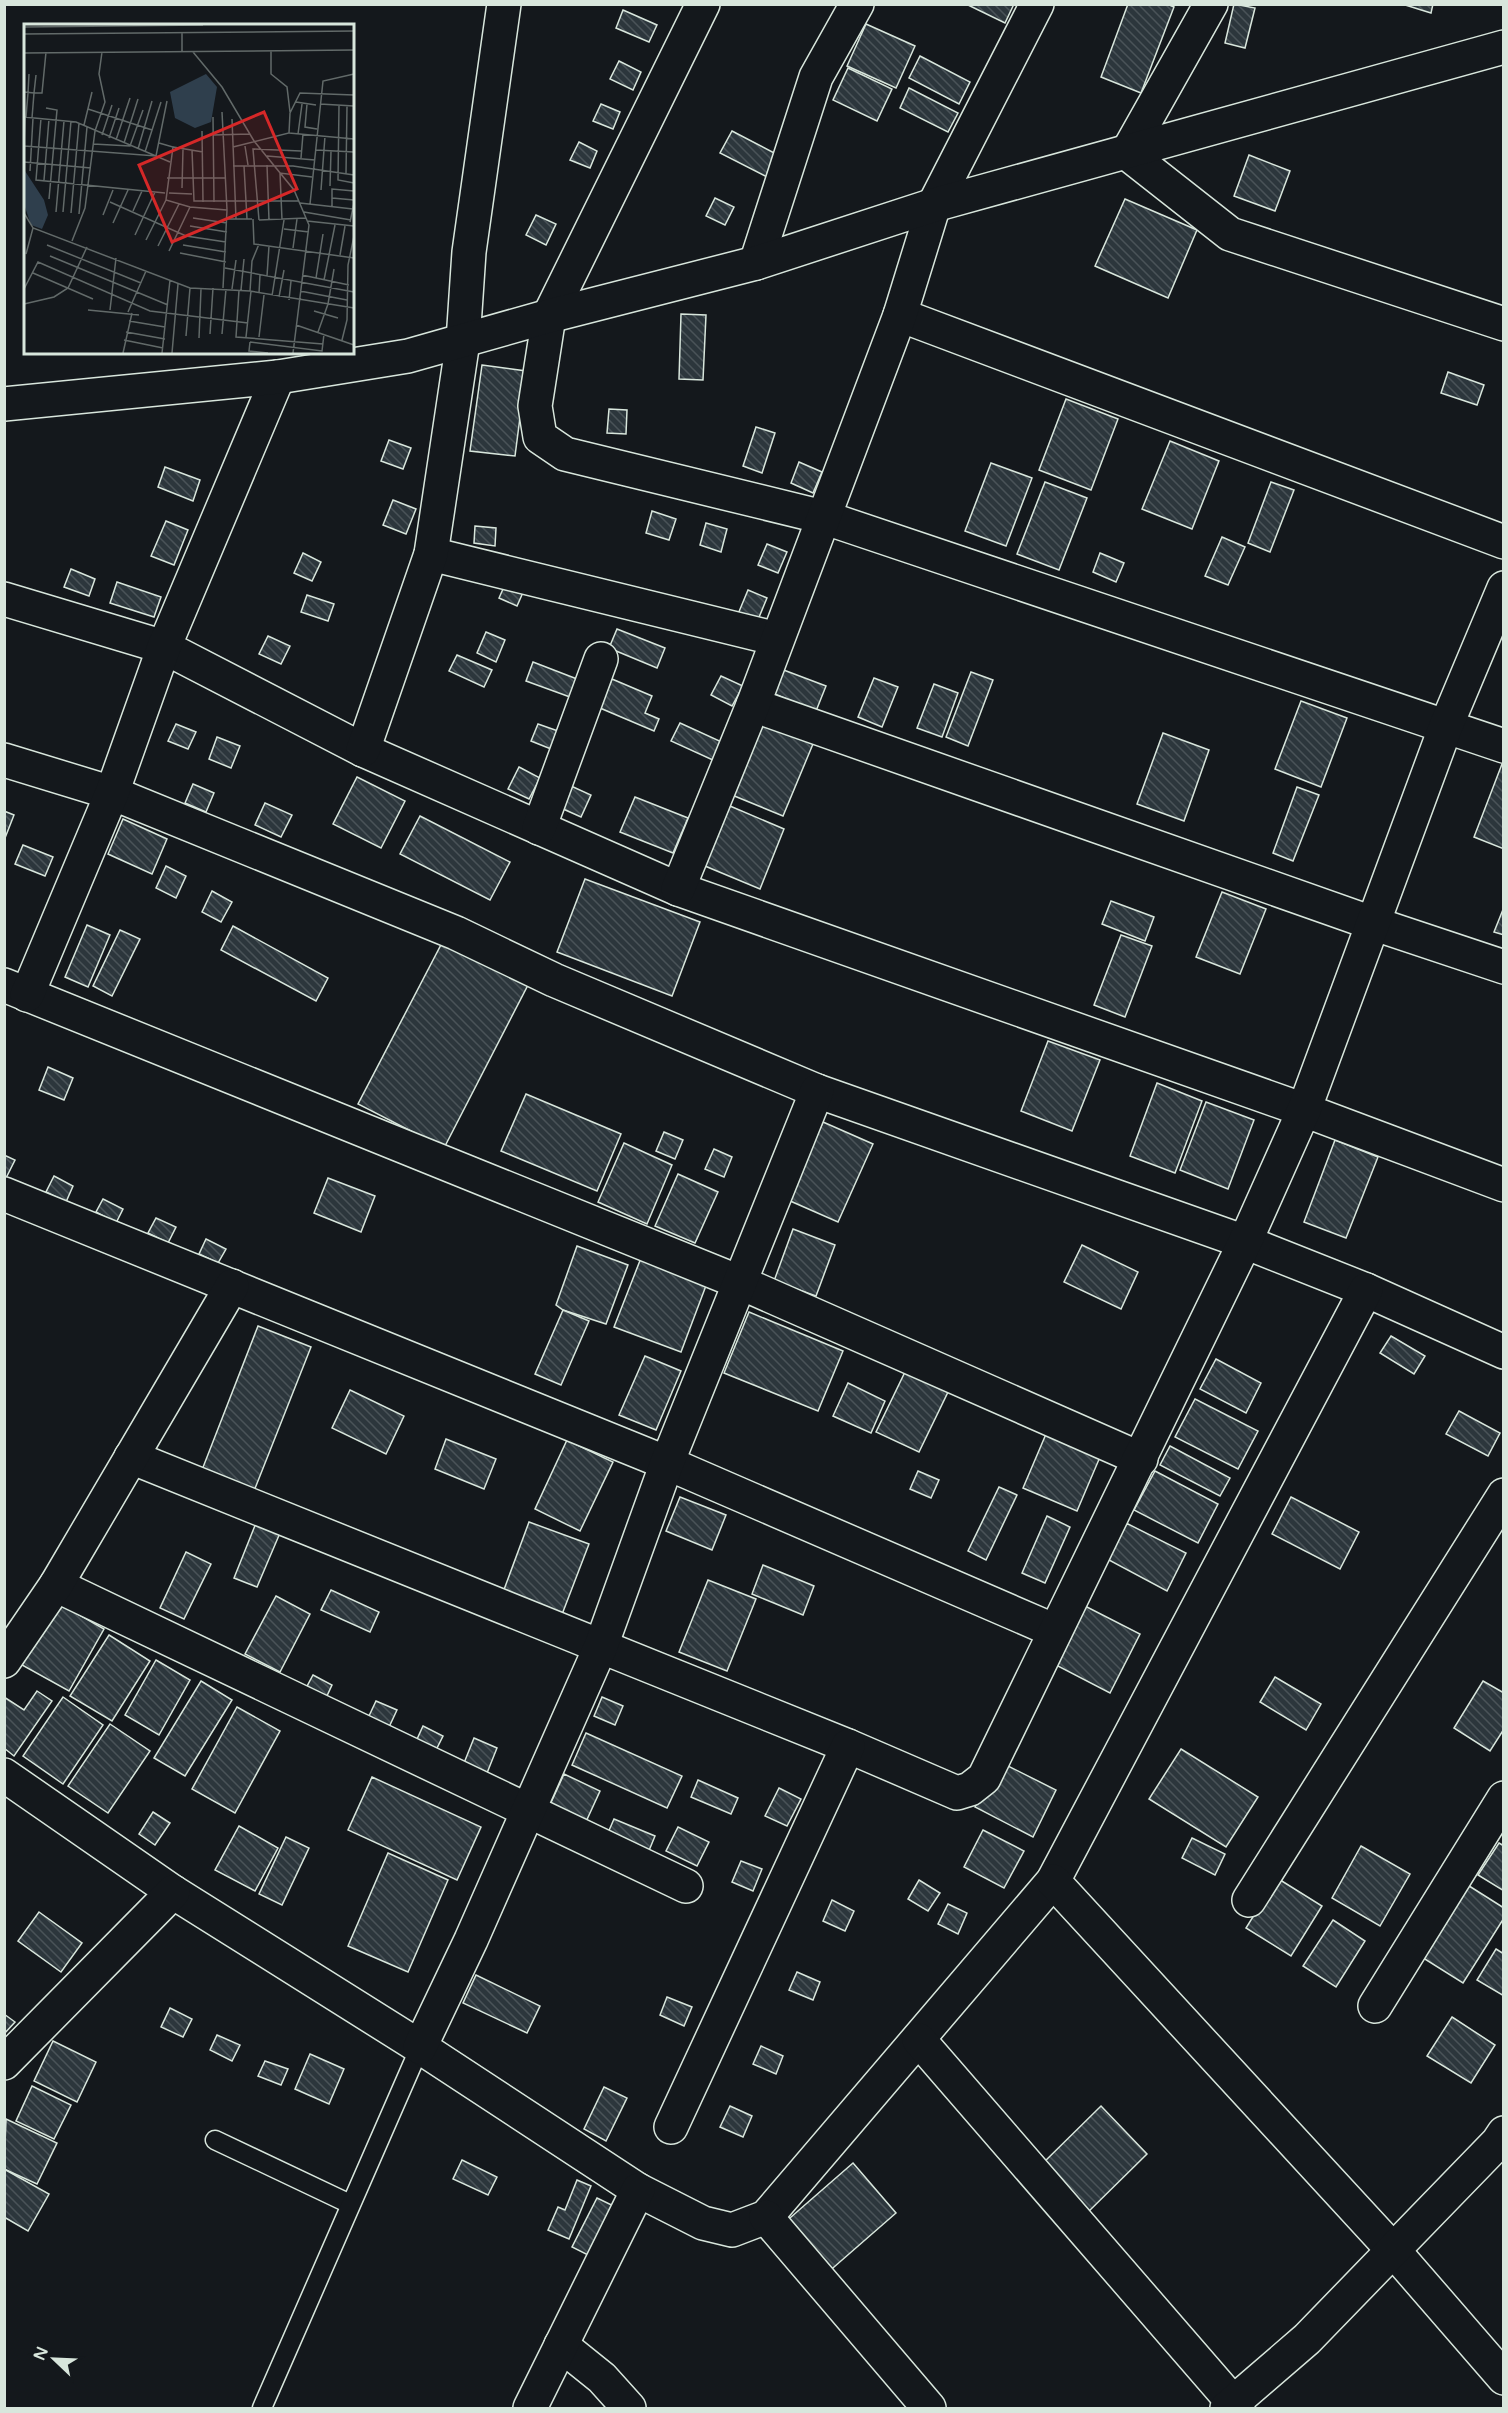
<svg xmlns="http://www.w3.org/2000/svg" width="1508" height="2413" viewBox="0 0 1508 2413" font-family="'Varela Round',sans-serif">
  <defs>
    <pattern id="building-back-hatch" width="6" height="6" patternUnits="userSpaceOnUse" patternTransform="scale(1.5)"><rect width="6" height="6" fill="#2c363c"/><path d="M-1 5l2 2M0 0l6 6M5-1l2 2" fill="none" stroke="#4a5358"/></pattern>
  </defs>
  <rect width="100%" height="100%" fill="#14181c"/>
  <!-- building -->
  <g fill="url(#building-back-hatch)" stroke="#d8e6dc" stroke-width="1.5">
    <polygon points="966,4 1014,4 1005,23"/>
    <polygon points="1128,4 1167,4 1174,7 1141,93 1101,77"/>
    <polygon points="1234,4 1255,8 1245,48 1225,43"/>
    <polygon points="1402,4 1433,4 1431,13"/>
    <polygon points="623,10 657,25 649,42 616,28"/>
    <polygon points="866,24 915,46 896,88 847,66"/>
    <polygon points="920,56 970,82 959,104 909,78"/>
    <polygon points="619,61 641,72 633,90 610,79"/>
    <polygon points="848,68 892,89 877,121 833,100"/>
    <polygon points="909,88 958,113 948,132 900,108"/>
    <polygon points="601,104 620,112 613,129 593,121"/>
    <polygon points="732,131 782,157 771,179 720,153"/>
    <polygon points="579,142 597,151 590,168 570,160"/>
    <polygon points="1249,155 1290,171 1275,211 1234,196"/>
    <polygon points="715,198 734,207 725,225 706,216"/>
    <polygon points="1125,199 1197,230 1168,298 1095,266"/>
    <polygon points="536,215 556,224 546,245 526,235"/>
    <polygon points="681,314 706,315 703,380 679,379"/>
    <polygon points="482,365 526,371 515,456 470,451"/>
    <polygon points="1448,372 1484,385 1477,405 1441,393"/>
    <polygon points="1066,399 1118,419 1091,490 1039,470"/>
    <polygon points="609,409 627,410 626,434 607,433"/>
    <polygon points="756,427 775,433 762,473 743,466"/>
    <polygon points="389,440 411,448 403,469 381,461"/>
    <polygon points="1170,441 1219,461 1192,529 1142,509"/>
    <polygon points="799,462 822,472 813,493 791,483"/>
    <polygon points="991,463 1032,478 1006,546 965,531"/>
    <polygon points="165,467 200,480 193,501 158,487"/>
    <polygon points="1045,482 1087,498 1059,570 1017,554"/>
    <polygon points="1271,482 1294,490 1270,552 1248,543"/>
    <polygon points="393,500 416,509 406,534 383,525"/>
    <polygon points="652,511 676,519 669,540 646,533"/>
    <polygon points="166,521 188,530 174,565 151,556"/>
    <polygon points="706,523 727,529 721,552 700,545"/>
    <polygon points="475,526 496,528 495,546 474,543"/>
    <polygon points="1222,537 1245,547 1228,585 1205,576"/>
    <polygon points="767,544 787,552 778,573 758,565"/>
    <polygon points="303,553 321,562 312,581 294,573"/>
    <polygon points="1100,553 1124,563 1116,582 1093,572"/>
    <polygon points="71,569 95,579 89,596 64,587"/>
    <polygon points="507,580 525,588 517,606 499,598"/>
    <polygon points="117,582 161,597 154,617 110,603"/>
    <polygon points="748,590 767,598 757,622 738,614"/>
    <polygon points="307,595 334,604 328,621 301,612"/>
    <polygon points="617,629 665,648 657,668 609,648"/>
    <polygon points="486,632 505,640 496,662 477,653"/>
    <polygon points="268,636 290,646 281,664 259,654"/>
    <polygon points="457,655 492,670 484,687 449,671"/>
    <polygon points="533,662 577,679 570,697 526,681"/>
    <polygon points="781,669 826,686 816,711 772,693"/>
    <polygon points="971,672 993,680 968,746 946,737"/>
    <polygon points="721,676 743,686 732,706 711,695"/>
    <polygon points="874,678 898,687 882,727 858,717"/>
    <polygon points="612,679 652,696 645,713 659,719 654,731 600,708"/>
    <polygon points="934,684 958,693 942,737 917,728"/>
    <polygon points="1301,701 1347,718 1321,787 1275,769"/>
    <polygon points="680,723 724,743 715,761 671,741"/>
    <polygon points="762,723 813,744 783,816 732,795"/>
    <polygon points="176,724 196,732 188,749 168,741"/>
    <polygon points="538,724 558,731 551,749 531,741"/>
    <polygon points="1163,733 1209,750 1184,821 1137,804"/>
    <polygon points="217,737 240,746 231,768 209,759"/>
    <polygon points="1502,764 1504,764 1504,849 1474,837"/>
    <polygon points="519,767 540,778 529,799 508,789"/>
    <polygon points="357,777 405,801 381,848 333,824"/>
    <polygon points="193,784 214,793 206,812 185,803"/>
    <polygon points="571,786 591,795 581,817 561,808"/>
    <polygon points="1297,787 1319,795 1293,861 1273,853"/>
    <polygon points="635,797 688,818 673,853 620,832"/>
    <polygon points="265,803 292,815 281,837 255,825"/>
    <polygon points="730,806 784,829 760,889 705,866"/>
    <polygon points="4,811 14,815 5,838 4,838"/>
    <polygon points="420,816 510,862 490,900 400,854"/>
    <polygon points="123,819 167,839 152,874 108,854"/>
    <polygon points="23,845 53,857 45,876 15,864"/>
    <polygon points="166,866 186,876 176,898 156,888"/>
    <polygon points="585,879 700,922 672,996 557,952"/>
    <polygon points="212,891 232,902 221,922 202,912"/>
    <polygon points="1222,892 1266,909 1240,974 1196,957"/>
    <polygon points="1111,901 1154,917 1145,941 1102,924"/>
    <polygon points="1504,907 1504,935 1494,932"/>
    <polygon points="87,925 110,935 88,987 65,977"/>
    <polygon points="233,926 328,978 316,1001 221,950"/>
    <polygon points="120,930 140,939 112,996 93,986"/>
    <polygon points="1121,935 1152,946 1125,1017 1094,1005"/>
    <polygon points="444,939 529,983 444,1148 358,1104"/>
    <polygon points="1048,1041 1100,1060 1072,1131 1021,1111"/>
    <polygon points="48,1067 73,1078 64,1100 39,1090"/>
    <polygon points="1157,1083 1202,1101 1175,1173 1130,1156"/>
    <polygon points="526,1094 621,1134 597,1191 501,1151"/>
    <polygon points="1206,1102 1254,1120 1228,1189 1180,1170"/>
    <polygon points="823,1122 873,1144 838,1222 788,1200"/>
    <polygon points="664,1132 683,1140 675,1159 656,1151"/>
    <polygon points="1335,1140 1378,1157 1346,1238 1304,1222"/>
    <polygon points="624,1143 672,1165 647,1224 598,1202"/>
    <polygon points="714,1149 732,1157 724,1177 705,1169"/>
    <polygon points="4,1155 15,1160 6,1178 4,1177"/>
    <polygon points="678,1174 718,1192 695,1243 655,1226"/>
    <polygon points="54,1176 73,1186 66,1202 46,1192"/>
    <polygon points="328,1178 375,1196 361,1232 314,1213"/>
    <polygon points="103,1199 123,1209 116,1223 96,1212"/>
    <polygon points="156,1218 176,1227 168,1243 148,1233"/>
    <polygon points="793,1229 835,1245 816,1296 774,1281"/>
    <polygon points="206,1239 226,1249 218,1263 199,1254"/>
    <polygon points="1082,1245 1138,1272 1121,1309 1064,1282"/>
    <polygon points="577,1246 628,1265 606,1324 563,1310 556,1305"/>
    <polygon points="641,1258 707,1283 681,1352 614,1327"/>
    <polygon points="563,1310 589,1321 561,1385 535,1374"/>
    <polygon points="749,1312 843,1351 818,1411 724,1373"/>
    <polygon points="258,1326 311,1347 252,1496 200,1475"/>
    <polygon points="1391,1336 1425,1356 1414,1374 1380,1353"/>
    <polygon points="645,1356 681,1371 656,1430 619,1415"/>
    <polygon points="1216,1359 1261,1383 1246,1413 1200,1389"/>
    <polygon points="905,1372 948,1392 919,1452 876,1432"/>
    <polygon points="848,1383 885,1401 871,1433 833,1416"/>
    <polygon points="350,1390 404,1416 386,1454 332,1428"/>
    <polygon points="1195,1399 1258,1431 1238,1469 1175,1437"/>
    <polygon points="1459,1411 1500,1433 1488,1456 1446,1434"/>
    <polygon points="1049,1427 1103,1450 1077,1511 1023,1488"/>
    <polygon points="446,1439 496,1459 484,1489 435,1469"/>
    <polygon points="567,1440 613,1462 580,1531 535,1509"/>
    <polygon points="1170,1446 1230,1478 1220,1496 1160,1465"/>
    <polygon points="918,1471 939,1480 931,1498 910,1489"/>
    <polygon points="1155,1471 1218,1504 1198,1543 1134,1510"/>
    <polygon points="999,1487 1017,1495 986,1560 968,1551"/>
    <polygon points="680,1497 726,1515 712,1550 666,1531"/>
    <polygon points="1291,1497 1359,1532 1340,1569 1272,1534"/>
    <polygon points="1047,1516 1070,1527 1045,1583 1022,1573"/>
    <polygon points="529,1522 589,1544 561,1617 502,1595"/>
    <polygon points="256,1523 280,1533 257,1587 234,1578"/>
    <polygon points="1126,1523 1186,1553 1167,1591 1107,1559"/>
    <polygon points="186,1552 211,1564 184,1619 160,1608"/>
    <polygon points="763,1565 814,1586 803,1615 752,1594"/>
    <polygon points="708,1580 756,1599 727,1671 679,1652"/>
    <polygon points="331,1590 379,1612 370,1632 321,1610"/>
    <polygon points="276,1596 310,1614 280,1672 245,1654"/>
    <polygon points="57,1602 104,1629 69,1691 22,1665"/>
    <polygon points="1083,1605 1140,1634 1110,1693 1052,1663"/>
    <polygon points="109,1635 150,1661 112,1721 70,1696"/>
    <polygon points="156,1660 190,1680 159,1735 125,1715"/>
    <polygon points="313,1675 332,1685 325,1700 305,1690"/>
    <polygon points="1275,1677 1321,1704 1306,1730 1260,1702"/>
    <polygon points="201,1681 232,1700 185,1776 154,1758"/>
    <polygon points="1483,1681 1504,1693 1504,1729 1490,1751 1454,1728"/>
    <polygon points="37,1691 52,1701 14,1756 4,1748 4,1697 24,1710"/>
    <polygon points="63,1697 103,1725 63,1784 23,1756"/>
    <polygon points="602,1697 623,1706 615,1725 594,1716"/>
    <polygon points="376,1701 397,1710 389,1727 368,1718"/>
    <polygon points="237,1707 280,1731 235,1813 192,1789"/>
    <polygon points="110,1724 150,1751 108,1813 68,1786"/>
    <polygon points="423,1726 443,1736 432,1758 413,1748"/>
    <polygon points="586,1733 682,1776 667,1808 572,1765"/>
    <polygon points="474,1738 497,1748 485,1778 462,1768"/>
    <polygon points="1181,1749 1258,1797 1226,1847 1149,1799"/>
    <polygon points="998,1761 1056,1790 1033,1837 975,1807"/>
    <polygon points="564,1774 600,1791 584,1826 548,1809"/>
    <polygon points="372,1777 481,1827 457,1880 348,1830"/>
    <polygon points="698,1780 738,1798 731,1814 691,1797"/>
    <polygon points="779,1788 801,1799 787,1826 765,1816"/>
    <polygon points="153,1812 170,1823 155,1845 139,1834"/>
    <polygon points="614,1819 655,1836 648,1853 607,1835"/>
    <polygon points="239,1826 278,1848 255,1891 215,1870"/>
    <polygon points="678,1827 709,1842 697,1866 666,1851"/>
    <polygon points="983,1830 1024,1851 1004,1888 964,1867"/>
    <polygon points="286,1837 309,1848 282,1905 259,1894"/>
    <polygon points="1192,1838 1225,1854 1215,1875 1182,1858"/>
    <polygon points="1499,1843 1504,1846 1504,1891 1478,1875"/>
    <polygon points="1361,1846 1410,1874 1380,1926 1332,1898"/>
    <polygon points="388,1853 448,1880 408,1972 348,1946"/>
    <polygon points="741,1861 762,1869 753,1891 732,1882"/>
    <polygon points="1277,1878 1322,1906 1291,1956 1246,1928"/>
    <polygon points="919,1880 940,1893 928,1911 908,1899"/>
    <polygon points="1466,1884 1504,1908 1504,1918 1463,1983 1420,1956"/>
    <polygon points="832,1900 854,1911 845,1931 823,1921"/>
    <polygon points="948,1904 967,1913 958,1934 938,1924"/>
    <polygon points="39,1912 82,1943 61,1972 18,1941"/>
    <polygon points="1333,1920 1365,1941 1336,1987 1303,1966"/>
    <polygon points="1496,1949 1504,1954 1504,1996 1477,1980"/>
    <polygon points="797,1972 820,1982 813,2000 789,1990"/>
    <polygon points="476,1975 540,2006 527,2033 463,2003"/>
    <polygon points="667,1997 692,2007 684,2026 660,2015"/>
    <polygon points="170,2008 192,2019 183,2037 161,2027"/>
    <polygon points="4,2014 15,2022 4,2034"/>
    <polygon points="1452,2017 1495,2045 1471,2083 1427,2056"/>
    <polygon points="217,2035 240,2045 232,2061 210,2050"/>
    <polygon points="53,2041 96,2062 77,2102 34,2081"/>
    <polygon points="761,2046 783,2056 776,2074 753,2064"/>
    <polygon points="310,2054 344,2069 329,2104 295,2089"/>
    <polygon points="265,2061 288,2069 281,2085 258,2076"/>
    <polygon points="32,2086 71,2105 54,2139 16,2121"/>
    <polygon points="604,2087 627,2098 606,2141 584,2129"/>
    <polygon points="730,2106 752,2116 743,2137 720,2127"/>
    <polygon points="1101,2106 1147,2154 1084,2216 1038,2168"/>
    <polygon points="6,2119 57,2143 37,2184 4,2169"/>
    <polygon points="462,2160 497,2177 488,2195 453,2179"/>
    <polygon points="853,2163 896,2213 826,2274 783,2224"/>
    <polygon points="4,2169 49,2194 28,2231 4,2217"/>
    <polygon points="577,2180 591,2186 569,2239 548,2230 558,2207 565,2210"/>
    <polygon points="597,2198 620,2209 596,2259 572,2247"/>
  </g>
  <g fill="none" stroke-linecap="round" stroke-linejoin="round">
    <!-- service casing -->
    <g stroke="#d8e6dc" stroke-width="21">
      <g id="service">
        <polyline points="215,2140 350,2204"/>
        <polyline points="262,2408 420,2047"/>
      </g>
    </g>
    <!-- minor casing -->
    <g stroke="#d8e6dc" stroke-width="36">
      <g id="minor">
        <polyline points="703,4 549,316 535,406 540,437 565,454 823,517 1504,746"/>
        <polyline points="1211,4 1127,153 1230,234 1504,324"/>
        <polyline points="756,263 816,77 857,4"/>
        <polyline points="900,315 1504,542"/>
        <polyline points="431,554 777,639"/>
        <polyline points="4,599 164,647 363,750 678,889 1304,1110 1504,1185"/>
        <polyline points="753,705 1372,923 1504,967"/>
        <polyline points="363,750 431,554 463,341 469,252 504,4"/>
        <polyline points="4,760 112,793 456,933 554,980 817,1091 1245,1242 1366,1290 1504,1352"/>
        <polyline points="539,828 601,659"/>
        <polyline points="678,889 753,705 900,315 934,205 1037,4"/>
        <polyline points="4,985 739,1282 1141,1459"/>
        <polyline points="27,995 112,793 164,647 278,377"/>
        <polyline points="4,1194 667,1463 1055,1631"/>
        <polyline points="131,1457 848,1746 957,1793 970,1789 984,1778 1245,1242 1304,1110 1446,726 1504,588"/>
        <polyline points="56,1585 686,1886"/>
        <polyline points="4,1661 56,1585 232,1286"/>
        <polyline points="4,1775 173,1892 420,2047 638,2190 703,2223 732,2230 766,2217 1053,1881 1366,1290"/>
        <polyline points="1053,1881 1393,2250 1504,2378"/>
        <polyline points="1249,1900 1504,1495"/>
        <polyline points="1375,2006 1504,1798"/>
        <polyline points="919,2040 1238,2408"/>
        <polyline points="420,2047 471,1940 601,1646 667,1463 817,1091"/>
        <polyline points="4,2063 173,1892"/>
        <polyline points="671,2127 848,1746"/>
        <polyline points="766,2217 929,2408"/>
        <polyline points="561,2345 602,2378 629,2408"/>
        <polyline points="530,2408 638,2190"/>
        <polyline points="1227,2408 1307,2339 1498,2142 1504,2133"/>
      </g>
    </g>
    <!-- tertiary casing -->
    <g stroke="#d8e6dc" stroke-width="36">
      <polyline id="tertiary" points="4,404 278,377 408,356 549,316 756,263 934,205 1504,47"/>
    </g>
    <!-- service -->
    <use href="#service" stroke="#14181c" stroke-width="18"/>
    <!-- minor -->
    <use href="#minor" stroke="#14181c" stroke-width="33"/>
    <!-- tertiary -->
    <use href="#tertiary" stroke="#14181c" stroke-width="33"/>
  </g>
  <!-- overview -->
  <g transform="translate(24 24)">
    <rect width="330" height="330" fill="#14181c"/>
    <path d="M182 50 193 63 187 98 171 104 151 94 146 68ZM1 147 20 176 24 191 18 205 7 201 1 183Z" fill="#2f3f4d"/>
    <path fill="none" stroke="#626a69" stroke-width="1.5" d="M0 3 179 1M158 8V27M0 10 330 7M247 27V50L263 63 266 88M169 28 198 63 230 117 270 166 285 201 269 329M0 29 330 26M12 51 10 69H18L22 28M0 68 10 69 8 94M4 69 5 50M272 78 292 81M283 80 281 103 293 105M296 80 330 82M315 82 314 156 330 159M22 84 33 86 25 175M64 85 128 106M198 88 203 186 199 264M0 93 52 98 146 138M2 93 4 69M189 93 190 178M17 94 12 156 141 169M208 95 212 195M60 101 68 68M178 107 179 178M265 109 330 115M274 110 278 80M78 111 88 81M189 111 226 110M85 114 95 84M92 116 106 74M100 119 114 75M135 119 149 123 142 176 166 183 203 186M69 120 106 122 119 86M0 122 132 132 143 77M0 122 1 93M221 122 224 141M149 123 179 128M209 123 265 109 266 89 276 69 330 71M114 125 128 77M168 126 170 177H275M292 126 330 128M121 128 137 78M243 132 291 136M277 134 279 110M0 138 67 144M243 141 245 196M209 142H269L330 151M220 142 223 195H228M6 147 9 94M322 150 323 82M143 154H201M20 156 25 95M306 162 307 127M158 164 159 125M297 166 301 112M145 169 168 170M308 174 330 176M86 178 162 212 202 218M276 179 329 185M286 180 299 57 330 50M308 182V165L330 167M109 187 118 167M32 188 40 97M39 188 47 97M280 188 327 196M0 189 9 204 166 264 226 267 330 284M47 189 55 99M55 190 63 103M79 191 89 166M169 194 203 199M203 195H223M229 195 230 220 330 234M235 196 229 125 277 127M235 196 282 194M258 196 256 149 288 153M283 197 330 202M326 198 330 179M89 199 104 166M166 202 203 208M260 205 285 208M111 211 131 168M122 216 142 176M48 217 61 184 71 107 81 78 75 50 78 28M23 221 117 259M159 221 202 228M134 222 155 180M269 224 273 195M145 227 166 183M156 229 202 238M2 230 9 204M316 231 321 202M26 232 144 281M201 244 330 268M9 249 69 275M278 251 325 261M243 252 245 222M292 254 299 210M300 256 311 201M0 265 14 238 126 287 224 299M208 265 212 236M215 266 212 313 299 320M217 266 220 235M226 267 228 237 235 220M276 267 323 276M235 269 236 251M248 272 260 196M255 273 260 246M265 276 267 257M0 280 30 273 44 264 63 223M64 286 115 291M86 286 92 234M290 287 314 294M104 288 122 247M105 297 141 303M272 301 330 321M102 308 141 315M294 308 304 280 310 245M186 310 189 264M198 310 202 265M162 312 166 264M222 313 227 267M235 313 240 271M175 314 177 265M100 316 139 324M318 316 323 296 324 241 330 212M226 318 298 327 300 310M226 318 225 327 244 329M99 329 108 289M138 329 146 256M148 329 154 260"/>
    <path fill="#d62828" fill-opacity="0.15" stroke="#d62828" stroke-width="3" d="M240 88 273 165 148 218 115 141Z"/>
    <rect width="330" height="330" fill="none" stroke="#d8e6dc" stroke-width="3"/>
  </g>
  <!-- border -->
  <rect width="1508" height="2413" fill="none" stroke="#d8e6dc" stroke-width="12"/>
  <!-- north arrow -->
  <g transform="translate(54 2359) rotate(293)" stroke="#14181c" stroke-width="4.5" paint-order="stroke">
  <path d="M0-4.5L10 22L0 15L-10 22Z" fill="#d8e6dc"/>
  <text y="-9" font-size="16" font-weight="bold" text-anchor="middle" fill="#d8e6dc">N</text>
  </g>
</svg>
